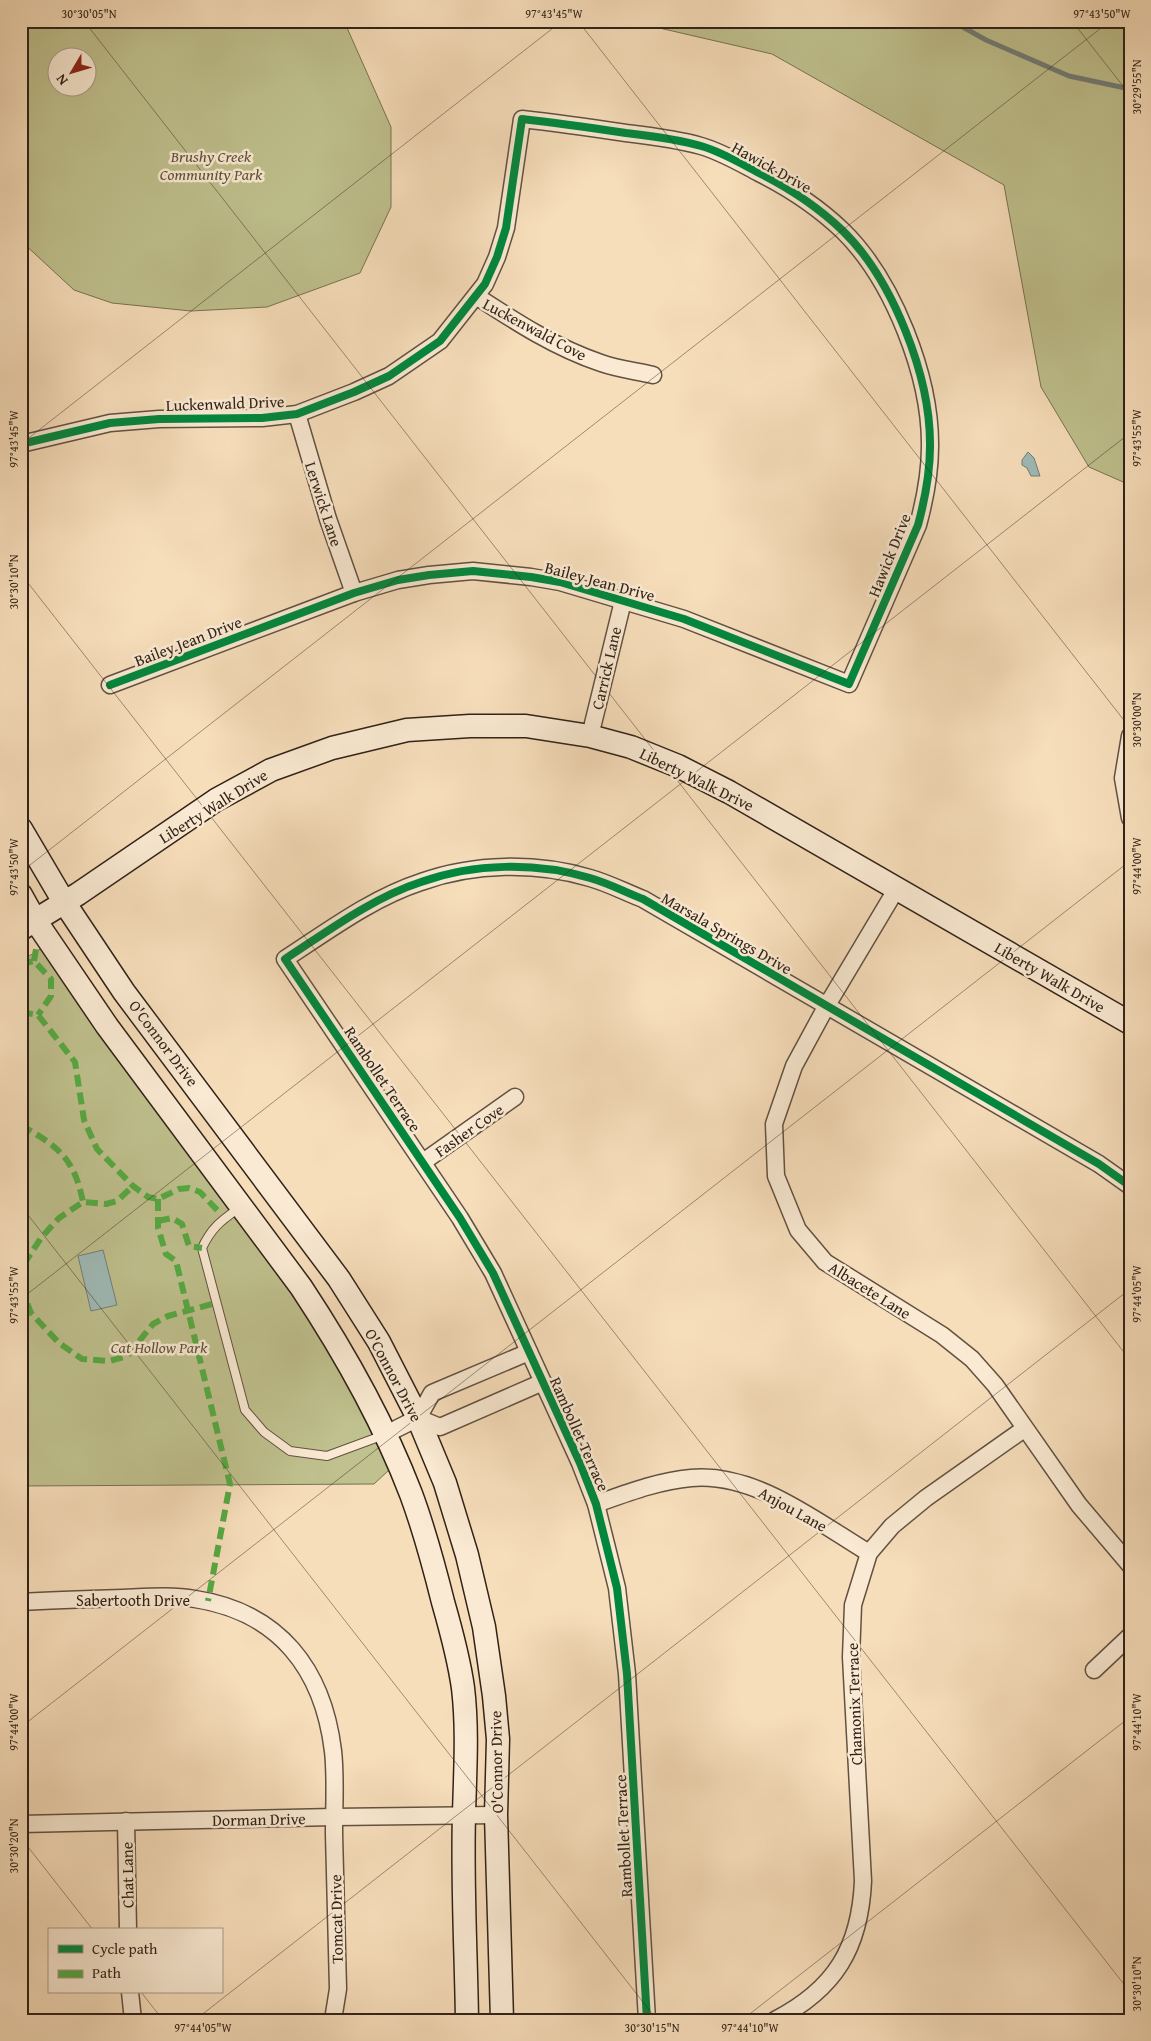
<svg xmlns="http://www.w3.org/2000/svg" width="1151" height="2041" viewBox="0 0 1151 2041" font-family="'Gentium Book Plus',serif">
  <rect width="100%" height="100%" fill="#f7debb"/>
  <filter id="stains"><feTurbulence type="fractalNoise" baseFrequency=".004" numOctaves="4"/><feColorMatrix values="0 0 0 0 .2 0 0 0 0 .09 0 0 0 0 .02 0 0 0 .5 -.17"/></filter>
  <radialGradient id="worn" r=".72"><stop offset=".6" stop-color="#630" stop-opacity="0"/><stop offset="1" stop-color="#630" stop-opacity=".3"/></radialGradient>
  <!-- green -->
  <g fill="#bfc18e" stroke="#787253" fill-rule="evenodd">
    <path d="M21 21H344L391 127V207L360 273 267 307 191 311 112 303 74 290 21 241ZM58 58H88V88H58Z"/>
    <polygon points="629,21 1130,21 1130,485 1089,467 1041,387 1004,185 772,54"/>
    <polygon points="42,948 305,1311 350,1385 389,1470 374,1484 21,1486 21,961"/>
  </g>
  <!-- water -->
  <g fill="#9fbbb8" stroke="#737e78">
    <polygon points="1028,452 1034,458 1040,476 1031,476 1027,468 1022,465 1022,460"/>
    <polygon points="103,1250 117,1305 91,1311 78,1256"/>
  </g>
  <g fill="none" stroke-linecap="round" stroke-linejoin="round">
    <!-- stream -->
    <polyline stroke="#737e78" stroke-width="5" points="952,21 986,40 1069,76 1130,89"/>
    <!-- lane casing -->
    <g stroke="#625141" stroke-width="10">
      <path id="lane" d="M239 1208C221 1221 212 1227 202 1248L245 1410 264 1432 290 1451 327 1456 384 1435"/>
    </g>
    <!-- street casing -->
    <g stroke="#625141" stroke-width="19">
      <g id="street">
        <path d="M476 296C516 322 556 348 601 363 618 369 636 371 653 375"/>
        <polyline points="297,414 328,519 354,593"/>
        <path d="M21 444 110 423 159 419 262 418 297 414 354 392 389 376 440 341 485 284 497 257 506 228 522 119C557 123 592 128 626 133 651 136 677 139 701 146 722 152 740 163 759 173 789 188 818 207 843 231 893 280 931 377 930 447 930 474 925 499 918 525L849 684 684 619 560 582 531 577 473 571 429 575 398 580 354 593 110 685"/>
        <polyline points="590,736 623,601"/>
        <polyline points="1130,736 1123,778 1130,818"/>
        <polyline points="897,888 826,1007 794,1066 774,1124 776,1176 798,1230 825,1262 942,1335 972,1359 995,1385 1079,1505 1130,1565"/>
        <polyline points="423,1162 515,1097"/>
        <polyline points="418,1418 440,1427 543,1382"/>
        <polyline points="418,1418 432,1393 529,1352"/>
        <polyline points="386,1434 418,1418"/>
        <path d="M596 1504C627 1493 658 1481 691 1478 755 1472 817 1522 869 1553"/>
        <path d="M21 1602C55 1600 89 1599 123 1598 147 1597 172 1595 195 1599 279 1612 323 1669 333 1751 336 1778 334 1806 334 1834 335 1885 337 1937 338 1989L333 2020"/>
        <polyline points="1094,1670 1130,1636"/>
        <polyline points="126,1821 128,1930"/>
        <polyline points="21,1824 334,1817 496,1815"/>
        <polyline points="130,1992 133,2020"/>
        <path d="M647 2020 627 1674 617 1588 596 1504 580 1463 493 1273 460 1218 285 959C328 931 372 898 421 882 474 863 536 862 590 878 608 883 625 892 643 899L1099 1164 1130 1186"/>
        <path d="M775 2020C835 1989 860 1948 863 1881L851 1657 853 1605 869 1553 892 1526 926 1498 1024 1429"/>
      </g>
    </g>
    <!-- secondary casing -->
    <g stroke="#312218" stroke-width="25">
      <g id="secondary">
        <polyline points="21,829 64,902 124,992 339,1279 379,1342 418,1418 445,1483 467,1555 484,1627 494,1696 498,1739 496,1815 502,2020"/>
        <path d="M21 895 35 920 107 1026 301 1287C344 1352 383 1421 411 1494 424 1529 434 1566 443 1602 451 1630 459 1659 463 1688 468 1730 465 1773 464 1815 462 1883 466 1952 467 2020"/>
        <polyline points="21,929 78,894 216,800 271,770 332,748 407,730 470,726 526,726 590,736 631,747 678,766 729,792 1130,1023"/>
      </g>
    </g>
    <!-- lane -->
    <use href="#lane" stroke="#faead3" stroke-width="8"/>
    <!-- street -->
    <use href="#street" stroke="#faead3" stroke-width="16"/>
    <!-- secondary -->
    <use href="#secondary" stroke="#faead3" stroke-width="22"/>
    <!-- quiet -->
    <g stroke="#54aa42" stroke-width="6" stroke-dasharray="12 6" stroke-linecap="butt">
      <polyline points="34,961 36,949"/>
      <polyline points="21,964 34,961 51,979 51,996 38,1015"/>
      <polyline points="21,1012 38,1015 75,1062 84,1120 97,1149 133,1186 148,1197 158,1199 179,1189 189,1188 200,1192 218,1211"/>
      <path d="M21 1125C58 1147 74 1157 83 1202"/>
      <polyline points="158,1199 158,1228 166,1254 176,1261 230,1484 208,1601"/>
      <polyline points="158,1221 172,1218 182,1224 189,1246 202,1248"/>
      <polyline points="21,1282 24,1264 41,1238 59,1218 83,1202 106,1204 117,1201 133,1186"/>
      <polyline points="21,1287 31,1313 59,1343 82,1359 110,1361 127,1356 153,1324 168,1316 216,1303"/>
    </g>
    <!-- cycleway casing -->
    <g stroke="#faead3" stroke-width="11">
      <g id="cycleway">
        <path d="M21 444 110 423 159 419 262 418 297 414 354 392 389 376 440 341 485 284 497 257 506 228 522 119C557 123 592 128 626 133 651 136 677 139 701 146 722 152 740 163 759 173 789 188 818 207 843 231 893 280 931 377 930 447 930 474 925 499 918 525L849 684 684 619 560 582 531 577 473 571 429 575 398 580 354 593 110 685"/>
        <path d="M647 2020 627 1674 617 1588 596 1504 580 1463 493 1273 460 1218 285 959C328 931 372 898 421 882 474 863 536 862 590 878 608 883 625 892 643 899L1099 1164 1130 1186"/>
      </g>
    </g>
    <!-- cycleway -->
    <use href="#cycleway" stroke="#00873e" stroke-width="8"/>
  </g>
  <!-- ticks -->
  <path fill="none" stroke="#312218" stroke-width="1" stroke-opacity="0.45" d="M84 21 1130 1360M578 21 1130 728M1072 21 1130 95M21 444 562 21M21 574 1130 1992M21 872 1110 21M21 1206 657 2020M21 1299 1130 433M21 1727 1130 861M21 1838 93 1930M141 1992 163 2020M195 2020 1130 1289M742 2020 1130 1717"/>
  <g text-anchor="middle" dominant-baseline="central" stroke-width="5" stroke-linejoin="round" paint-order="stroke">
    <!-- park labels -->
    <g font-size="16" font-style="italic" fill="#5c523b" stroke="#faead3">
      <text x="211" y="156">Brushy Creek<tspan x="211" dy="18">Community Park</tspan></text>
      <text x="159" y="1347">Cat Hollow Park</text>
    </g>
    <!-- street labels -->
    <g font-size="16" fill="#312218" stroke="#faead3">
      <text transform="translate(772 167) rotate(29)">Hawick Drive</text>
      <text transform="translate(535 329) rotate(28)">Luckenwald Cove</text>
      <text transform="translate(225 403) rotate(-2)">Luckenwald Drive</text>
      <text transform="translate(324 504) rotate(72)">Lerwick Lane</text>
      <text transform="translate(889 555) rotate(-68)">Hawick Drive</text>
      <text transform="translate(600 581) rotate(15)">Bailey Jean Drive</text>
      <text transform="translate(188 641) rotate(-21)">Bailey Jean Drive</text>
      <text transform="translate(606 668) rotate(-77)">Carrick Lane</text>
      <text transform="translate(697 779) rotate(26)">Liberty Walk Drive</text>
      <text transform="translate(213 806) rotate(-32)">Liberty Walk Drive</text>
      <text transform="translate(727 933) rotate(30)">Marsala Springs Drive</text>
      <text transform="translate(1050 977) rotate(30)">Liberty Walk Drive</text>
      <text transform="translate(164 1043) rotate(53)">O'Connor Drive</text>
      <text transform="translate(383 1079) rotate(56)">Rambollet Terrace</text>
      <text transform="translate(469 1130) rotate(-35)">Fasher Cove</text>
      <text transform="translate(870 1290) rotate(32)">Albacete Lane</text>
      <text transform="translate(394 1375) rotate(62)">O'Connor Drive</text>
      <text transform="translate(580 1434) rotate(66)">Rambollet Terrace</text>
      <text transform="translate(793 1509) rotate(29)">Anjou Lane</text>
      <text x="133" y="1600">Sabertooth Drive</text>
      <text transform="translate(854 1704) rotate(-92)">Chamonix Terrace</text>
      <text transform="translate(496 1762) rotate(-91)">O'Connor Drive</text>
      <text transform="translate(259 1819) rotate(-1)">Dorman Drive</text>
      <text transform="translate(623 1836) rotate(-93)">Rambollet Terrace</text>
      <text transform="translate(127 1875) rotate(-91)">Chat Lane</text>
      <text transform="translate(336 1919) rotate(-91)">Tomcat Drive</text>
    </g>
  </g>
  <!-- margin -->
  <rect width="1151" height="2041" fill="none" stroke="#f7debb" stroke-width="55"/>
  <!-- legend -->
  <rect x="48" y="1928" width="175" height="65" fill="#faead3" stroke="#aa9a88"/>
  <rect x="58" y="1945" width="25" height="8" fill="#00873e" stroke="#aa9a88"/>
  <text x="92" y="1954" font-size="15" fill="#312218">Cycle path</text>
  <rect x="58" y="1970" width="25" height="8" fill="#54aa42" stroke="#aa9a88"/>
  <text x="92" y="1978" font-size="15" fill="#312218">Path</text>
  <!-- north arrow -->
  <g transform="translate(72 72) rotate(232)"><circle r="24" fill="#faead3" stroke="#aa9a88"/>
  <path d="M0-4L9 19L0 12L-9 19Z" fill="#8f2418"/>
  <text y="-8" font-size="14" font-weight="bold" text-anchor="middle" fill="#312218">N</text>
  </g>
  <rect x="28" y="28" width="1096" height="1986" fill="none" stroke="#312218" stroke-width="2"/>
  <g font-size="12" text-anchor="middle" fill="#312218">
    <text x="89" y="18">30°30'05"N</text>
    <text x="554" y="18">97°43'45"W</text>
    <text x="1102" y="18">97°43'50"W</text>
    <text transform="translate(1137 87) rotate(-90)" y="4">30°29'55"N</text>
    <text transform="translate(1137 438) rotate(-90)" y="4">97°43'55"W</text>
    <text transform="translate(14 439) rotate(-90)" y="4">97°43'45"W</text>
    <text transform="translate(14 582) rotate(-90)" y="4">30°30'10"N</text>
    <text transform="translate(1137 720) rotate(-90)" y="4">30°30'00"N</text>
    <text transform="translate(1137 866) rotate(-90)" y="4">97°44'00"W</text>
    <text transform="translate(14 867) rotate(-90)" y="4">97°43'50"W</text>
    <text transform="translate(1137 1294) rotate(-90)" y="4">97°44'05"W</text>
    <text transform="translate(14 1295) rotate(-90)" y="4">97°43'55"W</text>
    <text transform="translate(1137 1722) rotate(-90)" y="4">97°44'10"W</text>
    <text transform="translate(14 1722) rotate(-90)" y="4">97°44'00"W</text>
    <text transform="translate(14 1846) rotate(-90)" y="4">30°30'20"N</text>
    <text transform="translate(1137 1984) rotate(-90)" y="4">30°30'10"N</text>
    <text x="203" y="2032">97°44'05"W</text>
    <text x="652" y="2032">30°30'15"N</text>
    <text x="750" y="2032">97°44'10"W</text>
  </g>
  <rect width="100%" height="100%" filter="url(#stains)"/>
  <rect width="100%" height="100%" fill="url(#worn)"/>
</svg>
